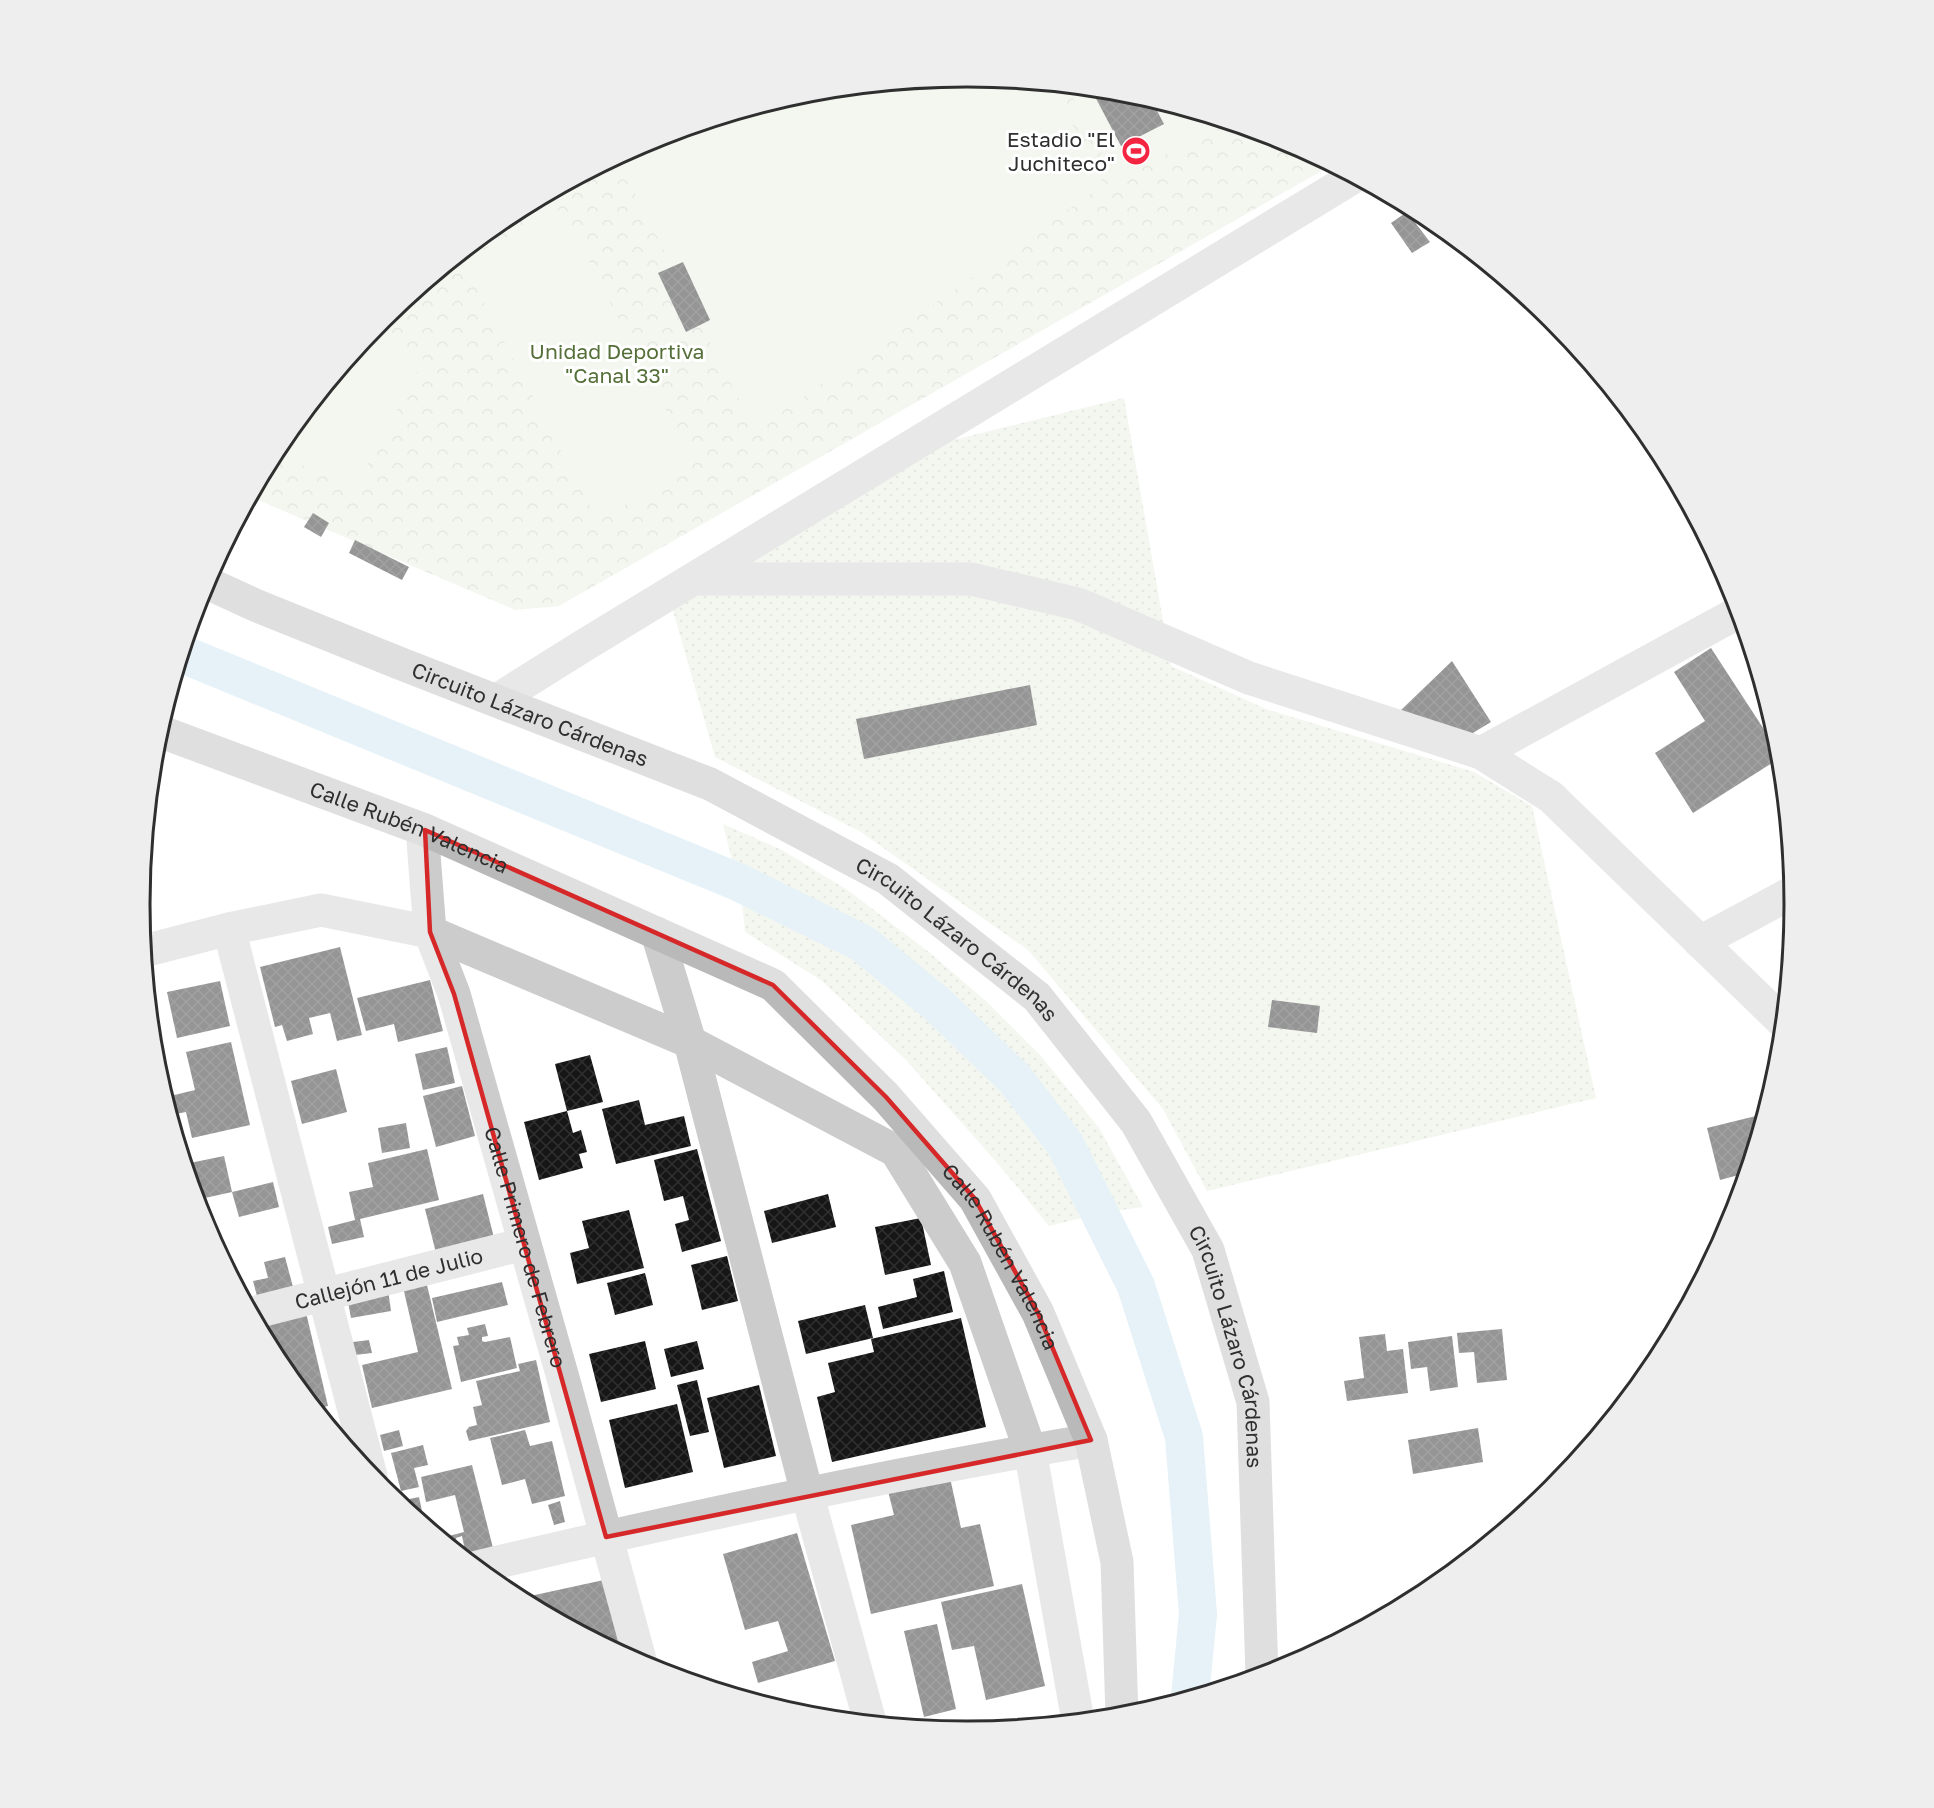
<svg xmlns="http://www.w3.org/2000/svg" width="1934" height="1808" viewBox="0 0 1934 1808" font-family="'Golos Text',sans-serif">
  <defs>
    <pattern id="grass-dots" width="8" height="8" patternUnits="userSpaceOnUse" patternTransform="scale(1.5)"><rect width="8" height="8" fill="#e6eddc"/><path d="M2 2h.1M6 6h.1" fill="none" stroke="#c6ccbd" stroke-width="1.8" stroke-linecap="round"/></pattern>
    <pattern id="forest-crowns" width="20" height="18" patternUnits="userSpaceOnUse" patternTransform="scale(1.5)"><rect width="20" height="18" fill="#e6eddc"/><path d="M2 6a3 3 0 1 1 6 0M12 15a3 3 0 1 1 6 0" fill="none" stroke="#c6ccbd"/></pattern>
    <pattern id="building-cross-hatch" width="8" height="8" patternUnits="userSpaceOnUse" patternTransform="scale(1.5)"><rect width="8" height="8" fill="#161616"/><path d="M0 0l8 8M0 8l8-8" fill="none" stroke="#303030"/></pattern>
  </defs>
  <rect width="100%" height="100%" fill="#fff"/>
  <!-- grass -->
  <g fill="url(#grass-dots)">
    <polygon points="1124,398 1171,666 1266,709 1474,772 1532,806 1596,1098 1207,1191 1163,1109 1028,950 861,832 715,757 671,604 876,459"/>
    <polygon points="723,824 782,850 849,891 930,953 987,1002 1041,1056 1099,1128 1143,1207 1115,1211 1073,1144 1046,1104 964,1021 860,929 734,868"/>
    <polygon points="741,893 851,952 949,1033 1000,1084 1056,1149 1094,1215 1049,1226 1000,1166 906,1060 822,981 745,932"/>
  </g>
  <!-- forest -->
  <polygon fill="url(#forest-crowns)" points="967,77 1129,92 1284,140 1332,165 559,606 515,610 251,497 279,444 382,319 508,216 651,139 806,92"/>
  <!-- garden -->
  <g fill="#e6eddc">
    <polygon points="967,77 1052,85 1103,185 755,431 617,158 651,139 806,92"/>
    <polygon points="1067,86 1129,92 1229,123 1115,179"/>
    <polygon points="561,209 692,459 684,474 617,509 592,510 462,261"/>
    <polygon points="371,332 424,359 354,490 278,454 291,429"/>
  </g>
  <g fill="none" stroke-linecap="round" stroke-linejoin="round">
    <!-- canal -->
    <polyline stroke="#c7e2ef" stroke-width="38" points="182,654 738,882 862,943 937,1004 1014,1078 1065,1144 1136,1286 1184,1437 1198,1614 1190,1697"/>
  </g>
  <!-- building -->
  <g fill="url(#building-cross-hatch)">
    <polygon points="1091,89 1129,92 1151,99 1164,124 1121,146"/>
    <polygon points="1407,212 1430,242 1412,253 1391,223"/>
    <polygon points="683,262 710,320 686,332 658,273"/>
    <polygon points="313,513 329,523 321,537 304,527"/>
    <polygon points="355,540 409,567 402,580 349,553"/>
    <polygon points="1711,648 1780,754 1780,758 1693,813 1655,753 1705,721 1674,672"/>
    <polygon points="1452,661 1491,722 1468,736 1401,710"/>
    <polygon points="1030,685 1037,725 864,759 856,719"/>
    <polygon points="340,947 362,1035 337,1041 330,1013 309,1018 313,1034 287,1041 282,1025 275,1027 260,967"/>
    <polygon points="430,980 443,1031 398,1042 394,1024 366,1031 357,998"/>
    <polygon points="220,981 230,1026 177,1038 167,992"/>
    <polygon points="1272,1000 1320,1006 1317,1033 1268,1027"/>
    <polygon points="231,1042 250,1125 192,1138 186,1112 170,1115 166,1097 195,1090 186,1052"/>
    <polygon points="447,1047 455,1083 423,1090 415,1054"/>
    <polygon points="590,1055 603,1102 567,1111 555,1064"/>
    <polygon points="336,1069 347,1112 302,1124 291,1081"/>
    <polygon points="462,1086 475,1136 436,1147 423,1096"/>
    <polygon points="639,1100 645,1125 684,1116 691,1146 616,1164 602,1109"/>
    <polygon points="567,1111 573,1133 581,1130 587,1152 579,1154 583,1168 539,1180 524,1122"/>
    <polygon points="1764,1114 1746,1173 1720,1180 1707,1128"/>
    <polygon points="406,1123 410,1148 382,1153 378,1128"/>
    <polygon points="427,1149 439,1200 360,1219 364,1237 332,1244 328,1227 355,1220 349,1192 373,1187 368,1163"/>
    <polygon points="697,1149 721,1241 682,1252 675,1224 689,1220 683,1196 664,1201 654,1160"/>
    <polygon points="224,1156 232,1192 196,1200 185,1164"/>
    <polygon points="273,1182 279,1207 239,1217 232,1192"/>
    <polygon points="483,1194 496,1246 438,1261 425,1209"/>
    <polygon points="828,1194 836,1227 772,1243 764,1211"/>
    <polygon points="629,1210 644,1268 577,1284 570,1253 589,1248 582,1221"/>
    <polygon points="921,1218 931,1265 885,1275 875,1227"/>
    <polygon points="727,1256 738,1301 702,1310 691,1265"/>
    <polygon points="285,1257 293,1287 257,1296 253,1281 268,1278 264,1262"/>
    <polygon points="944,1271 953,1312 883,1329 878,1307 917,1297 913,1279"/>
    <polygon points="645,1273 653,1305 615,1315 607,1283"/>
    <polygon points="426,1281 452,1389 372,1408 362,1365 418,1352 403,1287"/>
    <polygon points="502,1282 508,1305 437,1322 432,1298"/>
    <polygon points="387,1283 391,1311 351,1318 346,1291"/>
    <polygon points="304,1304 328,1406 316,1409 279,1363 254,1316"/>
    <polygon points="865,1305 873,1338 806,1354 798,1321"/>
    <polygon points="961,1318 986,1427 832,1462 817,1397 835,1392 828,1363 874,1352 871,1339"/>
    <polygon points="485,1324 488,1336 482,1337 482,1341 485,1342 510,1337 517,1368 461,1382 453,1346 459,1345 457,1337 469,1335 467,1328"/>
    <polygon points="1502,1329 1507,1380 1477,1383 1474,1352 1459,1353 1457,1333"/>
    <polygon points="1385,1334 1387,1351 1403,1349 1408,1393 1347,1401 1344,1381 1364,1378 1359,1337"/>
    <polygon points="1452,1336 1458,1387 1430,1391 1427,1367 1411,1369 1408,1342"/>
    <polygon points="369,1340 372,1353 355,1355 353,1342"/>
    <polygon points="645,1341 656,1389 601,1402 589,1354"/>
    <polygon points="697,1341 704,1369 671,1377 664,1349"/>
    <polygon points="536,1360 550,1422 469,1441 466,1431 469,1427 477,1425 473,1407 482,1405 476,1381 520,1371 518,1364"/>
    <polygon points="697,1380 709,1432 690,1436 677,1385"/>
    <polygon points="759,1385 776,1456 724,1468 707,1398"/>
    <polygon points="677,1404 693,1472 625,1488 609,1420"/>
    <polygon points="1478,1428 1483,1462 1413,1474 1408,1440"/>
    <polygon points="399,1430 403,1446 384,1451 380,1435"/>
    <polygon points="525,1430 530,1446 552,1441 565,1496 532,1504 525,1479 502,1485 490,1438"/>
    <polygon points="423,1445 428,1465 414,1468 419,1487 401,1491 391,1453"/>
    <polygon points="472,1465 493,1548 466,1555 462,1536 456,1538 459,1553 441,1538 464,1532 455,1495 426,1502 421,1477"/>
    <polygon points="949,1473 961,1528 980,1524 994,1586 871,1614 851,1525 894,1515 887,1487"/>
    <polygon points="419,1497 422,1511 411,1513 407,1510 405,1500"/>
    <polygon points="560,1501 565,1522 554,1525 548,1505"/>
    <polygon points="797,1533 835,1661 758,1683 752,1662 788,1651 778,1621 745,1630 723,1554"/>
    <polygon points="613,1578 632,1659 522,1600 521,1598"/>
    <polygon points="1022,1584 1045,1686 986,1700 974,1646 952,1650 941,1602"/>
    <polygon points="937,1624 956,1709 924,1717 904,1631"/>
  </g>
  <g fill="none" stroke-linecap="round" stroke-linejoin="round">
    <!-- street -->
    <g stroke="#ccc" stroke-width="33">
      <polyline points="694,579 971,579 1078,604 1249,678 1481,753 1551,797 1783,1022"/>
      <polyline points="497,700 583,646 1354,177"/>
      <polyline points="1481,753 1739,612"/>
      <path id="s1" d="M425 830 423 841 430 932 454 994 565 1385 641 1663"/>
      <polyline points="229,929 371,1476"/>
      <polyline points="657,933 690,1042 807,1493 870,1722"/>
      <polyline points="1700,942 1793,892"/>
      <polyline points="144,951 229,929 321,910 430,932 690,1042 896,1151 965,1263 1030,1450 1078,1721"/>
      <path id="s2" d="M252 1313 524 1244"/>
      <path d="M477 1567C680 1519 885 1475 1091 1440"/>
    </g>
    <!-- secondary -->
    <g stroke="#b9b9b9" stroke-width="33">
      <path id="s3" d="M205 582 255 605 399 663 710 784 888 879 1037 997 1136 1122 1208 1250 1253 1402 1262 1675"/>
      <path id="s4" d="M159 731 425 830 773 985 886 1097 975 1199 1038 1313 1091 1440 1117 1562 1122 1716"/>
    </g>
  </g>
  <!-- marked area -->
  <path d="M0 0H1934V1808H0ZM425 830 773 985 886 1097 975 1199 1038 1313 1091 1440 606 1537 454 994 430 932Z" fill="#fff" fill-opacity=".55" fill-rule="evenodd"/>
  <path fill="none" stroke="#d62828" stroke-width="4.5" stroke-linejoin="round" d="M425 830 773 985 886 1097 975 1199 1038 1313 1091 1440 606 1537 454 994 430 932Z"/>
  <!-- icons -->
  <defs>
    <g id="stadium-disc" transform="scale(1.5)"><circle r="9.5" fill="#f32541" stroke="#fff"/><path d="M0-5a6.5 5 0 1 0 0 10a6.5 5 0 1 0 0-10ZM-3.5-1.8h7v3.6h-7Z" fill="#fff"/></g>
  </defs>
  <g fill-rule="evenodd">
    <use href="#stadium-disc" x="1136" y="151"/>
  </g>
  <g text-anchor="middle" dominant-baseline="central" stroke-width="6" stroke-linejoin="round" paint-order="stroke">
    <!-- poi labels -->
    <g font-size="21" fill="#2f2f2f" stroke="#fff" text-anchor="end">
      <text x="1115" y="139">Estadio "El<tspan x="1115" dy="24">Juchiteco"</tspan></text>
    </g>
    <!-- park labels -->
    <g font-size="21" fill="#556f39" stroke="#fff">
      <text x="617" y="351">Unidad Deportiva<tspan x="617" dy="24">"Canal 33"</tspan></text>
    </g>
    <!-- street labels -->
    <g font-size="21" fill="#2f2f2f" stroke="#fff">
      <text stroke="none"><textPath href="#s3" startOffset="351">Circuito Lázaro Cárdenas</textPath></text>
      <text stroke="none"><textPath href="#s4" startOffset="268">Calle Rubén Valencia</textPath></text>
      <text stroke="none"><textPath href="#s3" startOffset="837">Circuito Lázaro Cárdenas</textPath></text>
      <text stroke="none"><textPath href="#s1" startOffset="432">Calle Primero de Febrero</textPath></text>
      <text stroke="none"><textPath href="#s4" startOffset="1022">Calle Rubén Valencia</textPath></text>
      <text stroke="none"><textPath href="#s2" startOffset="141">Callejón 11 de Julio</textPath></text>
      <text stroke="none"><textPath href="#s3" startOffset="1341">Circuito Lázaro Cárdenas</textPath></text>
    </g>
  </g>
  <!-- crop -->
  <path d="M0 0H1934V1808H0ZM150 904a817 817 0 1 1 1634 0a817 817 0 1 1-1634 0Z" fill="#eee" fill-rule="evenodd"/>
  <path fill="none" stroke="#2f2f2f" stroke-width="3" d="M150 904a817 817 0 1 1 1634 0a817 817 0 1 1-1634 0Z"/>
</svg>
